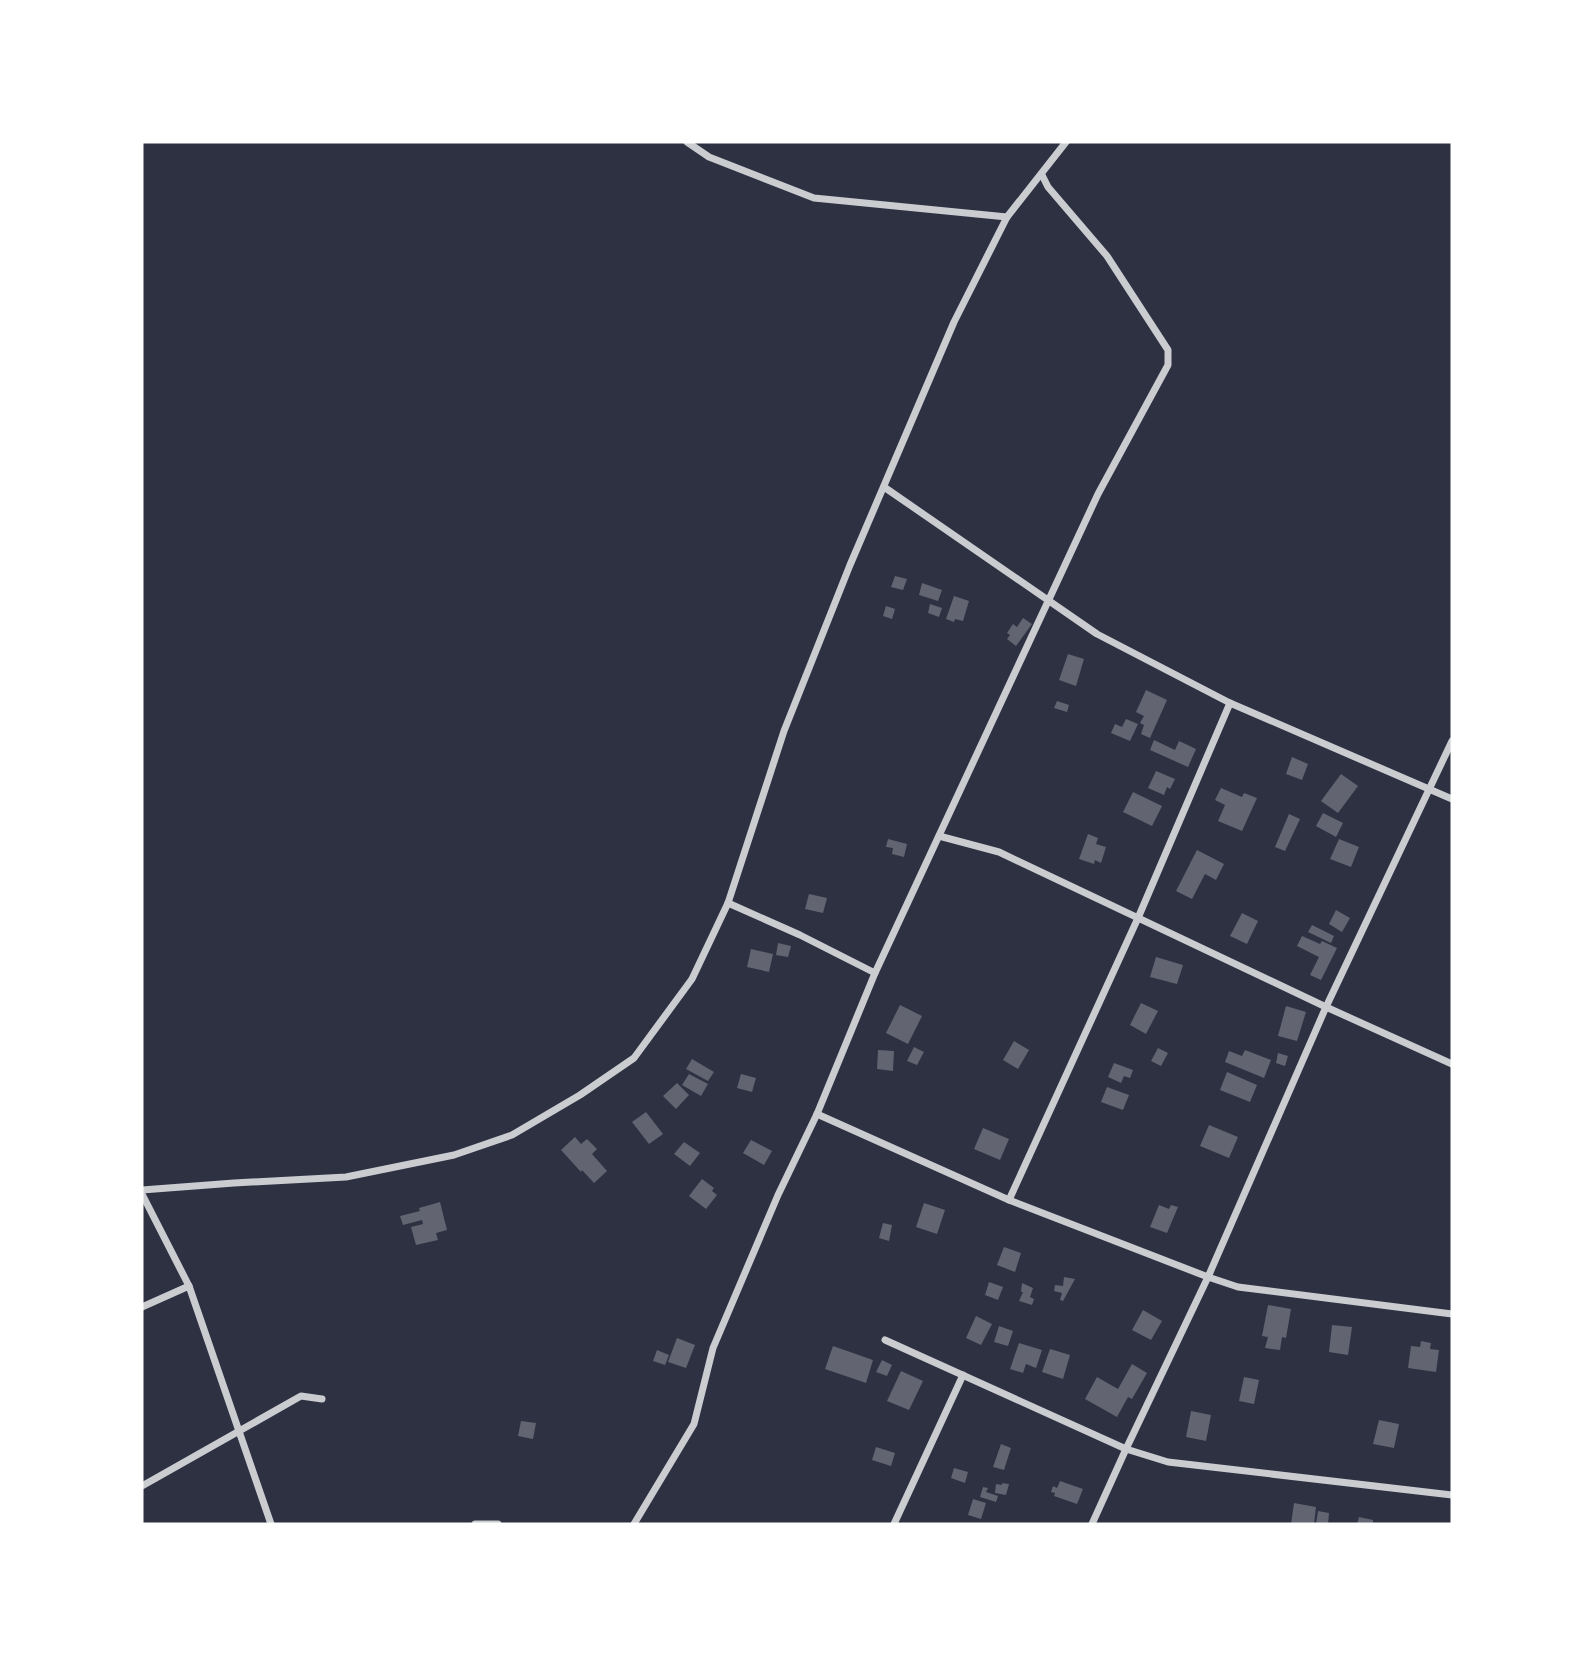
<svg xmlns="http://www.w3.org/2000/svg" width="1594" height="1666" viewBox="0 0 1594 1666" font-family="'Source Sans 3',sans-serif">
  <rect width="100%" height="100%" fill="#2d3142"/>
  <!-- building -->
  <g fill="#626471">
    <polygon points="895,576 907,579 903,590 891,587"/>
    <polygon points="922,583 942,590 938,601 919,595"/>
    <polygon points="954,596 969,601 963,621 955,619 954,622 946,619"/>
    <polygon points="930,604 942,608 939,617 928,613"/>
    <polygon points="886,606 895,609 892,619 883,616"/>
    <polygon points="1023,618 1032,624 1016,646 1007,639 1010,635 1007,633 1013,624 1017,627"/>
    <polygon points="1068,654 1084,659 1076,686 1059,680"/>
    <polygon points="1146,690 1167,700 1150,738 1141,734 1144,725 1140,723 1144,716 1136,712"/>
    <polygon points="1057,701 1069,705 1067,712 1054,708"/>
    <polygon points="1126,719 1138,724 1130,741 1111,733 1115,724 1122,727"/>
    <polygon points="1154,740 1175,750 1179,741 1196,749 1188,767 1150,750"/>
    <polygon points="1292,757 1308,764 1302,780 1286,774"/>
    <polygon points="1156,771 1175,779 1170,789 1167,787 1164,795 1148,788"/>
    <polygon points="1341,774 1358,786 1338,813 1321,801"/>
    <polygon points="1221,788 1242,797 1244,793 1257,798 1242,831 1218,821 1225,805 1215,800"/>
    <polygon points="1133,792 1162,806 1152,826 1123,812"/>
    <polygon points="1323,813 1343,823 1336,837 1316,826"/>
    <polygon points="1289,814 1300,819 1285,851 1275,847"/>
    <polygon points="1088,834 1098,838 1096,844 1106,847 1101,863 1095,860 1094,864 1079,859"/>
    <polygon points="888,839 907,844 904,857 892,854 893,848 886,847"/>
    <polygon points="1339,839 1359,847 1351,867 1330,859"/>
    <polygon points="1197,850 1224,864 1216,880 1205,874 1192,899 1176,891"/>
    <polygon points="809,894 827,898 823,913 805,909"/>
    <polygon points="1336,910 1350,918 1342,932 1329,924"/>
    <polygon points="1242,913 1258,921 1247,944 1230,936"/>
    <polygon points="1312,925 1334,936 1331,943 1308,932"/>
    <polygon points="1302,936 1320,944 1322,941 1337,948 1321,980 1310,975 1319,957 1297,946"/>
    <polygon points="778,943 791,946 788,957 776,955"/>
    <polygon points="751,949 773,954 769,972 747,967"/>
    <polygon points="1156,957 1183,965 1177,984 1150,977"/>
    <polygon points="1141,1003 1158,1011 1146,1034 1130,1025"/>
    <polygon points="900,1005 922,1016 908,1044 886,1033"/>
    <polygon points="1286,1006 1306,1012 1297,1041 1278,1036"/>
    <polygon points="1014,1041 1029,1050 1018,1069 1003,1060"/>
    <polygon points="914,1047 924,1052 917,1065 907,1061"/>
    <polygon points="1158,1048 1168,1053 1161,1066 1151,1061"/>
    <polygon points="878,1050 894,1051 893,1071 877,1069"/>
    <polygon points="1245,1050 1271,1060 1264,1078 1225,1062 1229,1051 1242,1056"/>
    <polygon points="1278,1053 1288,1056 1285,1066 1276,1063"/>
    <polygon points="692,1059 714,1072 708,1081 686,1069"/>
    <polygon points="1114,1063 1133,1070 1130,1078 1124,1076 1121,1083 1108,1077"/>
    <polygon points="1227,1072 1257,1085 1250,1102 1220,1090"/>
    <polygon points="689,1074 708,1084 701,1096 682,1085"/>
    <polygon points="741,1074 756,1078 752,1092 737,1088"/>
    <polygon points="677,1083 689,1095 676,1109 663,1096"/>
    <polygon points="1107,1087 1129,1095 1123,1110 1101,1102"/>
    <polygon points="646,1112 663,1134 649,1144 632,1122"/>
    <polygon points="1209,1125 1238,1137 1229,1158 1200,1146"/>
    <polygon points="983,1128 1009,1139 1000,1160 974,1149"/>
    <polygon points="575,1137 581,1144 587,1139 597,1149 592,1154 607,1171 594,1183 582,1170 581,1172 561,1150"/>
    <polygon points="751,1140 772,1151 764,1165 743,1153"/>
    <polygon points="684,1142 700,1153 690,1166 674,1154"/>
    <polygon points="702,1179 714,1188 712,1191 717,1195 706,1209 689,1196"/>
    <polygon points="440,1202 447,1230 436,1233 438,1240 416,1245 411,1227 423,1224 422,1220 403,1225 400,1216 420,1211 419,1208"/>
    <polygon points="924,1203 945,1210 937,1234 916,1227"/>
    <polygon points="1159,1205 1169,1209 1171,1205 1178,1207 1167,1233 1150,1227"/>
    <polygon points="883,1223 892,1225 889,1241 879,1238"/>
    <polygon points="1004,1247 1021,1253 1015,1272 997,1265"/>
    <polygon points="1064,1277 1075,1279 1063,1301 1060,1300 1062,1293 1054,1291 1055,1285 1063,1286"/>
    <polygon points="989,1282 1003,1287 998,1300 985,1295"/>
    <polygon points="1022,1283 1033,1288 1030,1297 1034,1299 1032,1305 1019,1301 1023,1292 1021,1292"/>
    <polygon points="1268,1305 1291,1309 1286,1338 1282,1337 1280,1350 1265,1348 1268,1337 1262,1336"/>
    <polygon points="1143,1310 1162,1321 1151,1340 1132,1330"/>
    <polygon points="976,1316 992,1324 981,1345 966,1338"/>
    <polygon points="1332,1325 1352,1327 1348,1355 1329,1352"/>
    <polygon points="999,1326 1013,1331 1008,1346 994,1342"/>
    <polygon points="677,1338 695,1345 686,1368 668,1362"/>
    <polygon points="1421,1341 1431,1343 1430,1349 1439,1350 1436,1372 1408,1368 1411,1346 1420,1347"/>
    <polygon points="1019,1343 1042,1350 1036,1368 1026,1364 1023,1373 1010,1369"/>
    <polygon points="833,1346 873,1360 866,1383 825,1369"/>
    <polygon points="1050,1349 1070,1355 1063,1379 1042,1372"/>
    <polygon points="657,1350 669,1355 665,1365 653,1361"/>
    <polygon points="882,1360 892,1365 887,1376 876,1372"/>
    <polygon points="1132,1364 1147,1373 1132,1399 1128,1397 1117,1417 1085,1399 1097,1377 1118,1389"/>
    <polygon points="901,1371 923,1381 909,1410 887,1401"/>
    <polygon points="1244,1377 1259,1380 1254,1404 1239,1401"/>
    <polygon points="1191,1411 1211,1415 1206,1441 1186,1437"/>
    <polygon points="1379,1420 1399,1424 1394,1448 1373,1444"/>
    <polygon points="521,1421 536,1423 533,1439 518,1436"/>
    <polygon points="1001,1444 1011,1448 1004,1470 993,1467"/>
    <polygon points="876,1447 895,1453 891,1466 872,1460"/>
    <polygon points="954,1468 968,1472 965,1483 951,1478"/>
    <polygon points="1060,1481 1083,1489 1077,1504 1054,1496 1055,1493 1051,1492 1053,1486 1057,1488"/>
    <polygon points="1002,1483 1009,1484 1006,1495 995,1493 996,1484 1002,1485"/>
    <polygon points="983,1487 988,1488 986,1492 998,1496 996,1502 980,1497"/>
    <polygon points="973,1499 986,1503 981,1519 968,1515"/>
    <polygon points="1294,1503 1316,1507 1314,1524 1291,1524"/>
    <polygon points="1318,1511 1329,1513 1328,1524 1316,1524"/>
    <polygon points="1359,1517 1373,1520 1373,1524 1357,1524"/>
  </g>
  <g fill="none" stroke-linecap="round" stroke-linejoin="round">
    <!-- minor -->
    <g stroke="#caccd0" stroke-width="7">
      <polyline points="687,142 709,157 814,198 1007,217"/>
      <polyline points="884,487 1097,634 1230,703 1452,799"/>
      <polyline points="939,836 999,852 1326,1007 1452,1064"/>
      <polyline points="728,903 800,935 875,973"/>
      <polyline points="817,1114 1009,1200 1208,1277 1238,1287 1452,1314"/>
      <polyline points="142,1190 234,1183 346,1177 454,1155 512,1135 580,1095 634,1058 692,979 728,903 784,731 850,565 954,322 1007,217 1066,142"/>
      <polyline points="142,1194 189,1286 271,1524"/>
      <polyline points="1009,1200 1138,918 1230,703"/>
      <polyline points="142,1307 189,1286"/>
      <polyline points="885,1340 1126,1449 1168,1462 1452,1495"/>
      <polyline points="142,1486 301,1396 322,1399"/>
      <polyline points="475,1524 498,1524"/>
      <polyline points="634,1524 694,1424 713,1348 778,1195 817,1114 875,973 1098,494 1168,365 1168,350 1107,256 1048,187 1042,175"/>
      <polyline points="894,1524 963,1375"/>
      <polyline points="1092,1524 1126,1449 1208,1277 1326,1007 1452,741"/>
    </g>
  </g>
  <!-- border -->
  <rect width="1594" height="1666" fill="none" stroke="#ffffff" stroke-width="287"/>
</svg>
